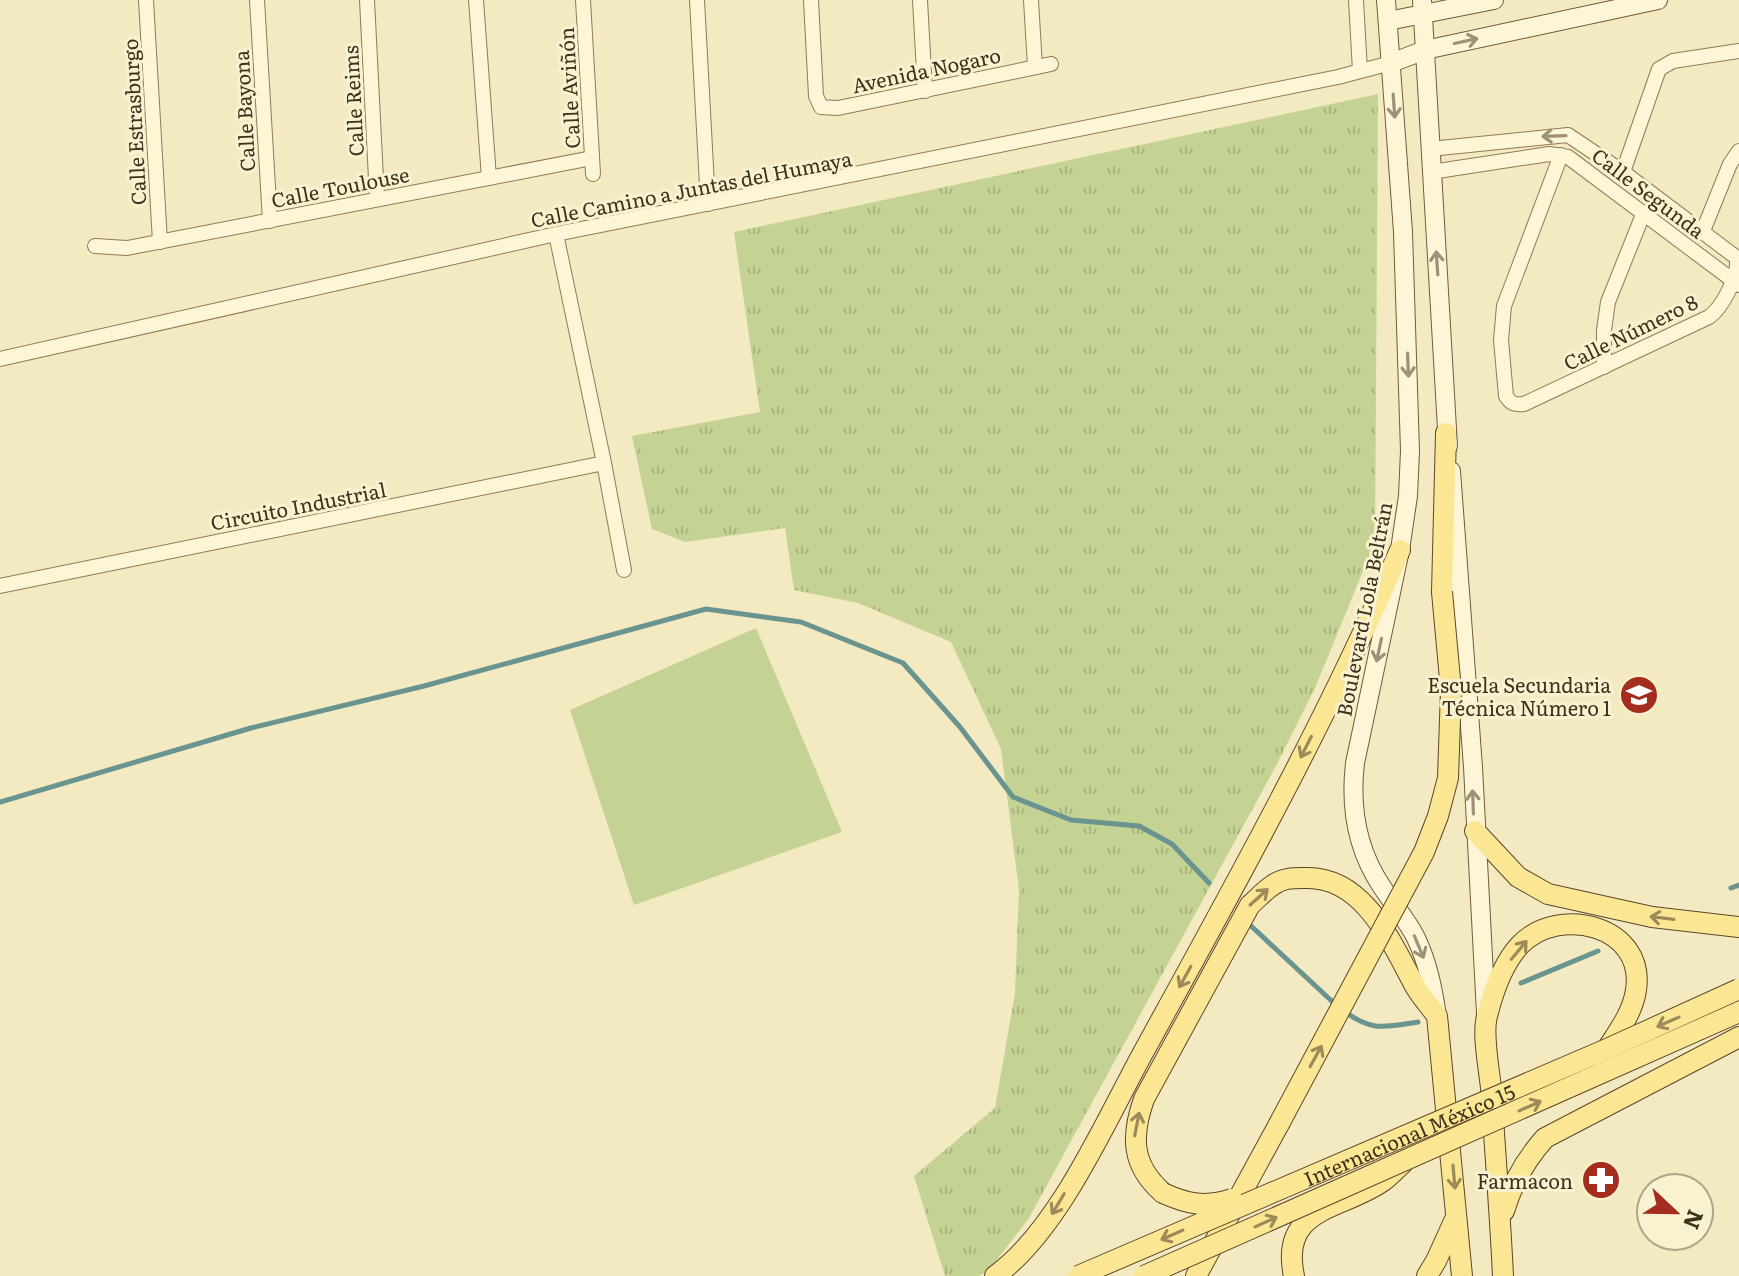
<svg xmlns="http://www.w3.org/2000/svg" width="1739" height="1276" viewBox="0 0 1739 1276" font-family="Literata,serif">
  <defs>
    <pattern id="grass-tufts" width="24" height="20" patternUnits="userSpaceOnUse" patternTransform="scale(2)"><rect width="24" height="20" fill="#c4d393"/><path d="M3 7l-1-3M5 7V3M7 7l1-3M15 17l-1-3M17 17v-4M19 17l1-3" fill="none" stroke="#a9b57e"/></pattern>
  </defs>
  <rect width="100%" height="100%" fill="#f3eac1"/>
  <!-- grass -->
  <polygon fill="url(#grass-tufts)" points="1378,94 1375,542 1315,688 1277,764 1029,1218 989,1270 979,1276 945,1276 914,1176 995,1108 1015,993 1019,890 1001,749 951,642 858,603 794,590 785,528 685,542 652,529 632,436 760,412 734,232"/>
  <!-- park -->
  <polygon fill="#c4d393" points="756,628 842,832 634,905 570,710"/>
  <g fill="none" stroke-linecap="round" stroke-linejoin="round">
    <!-- stream -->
    <g stroke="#69948f" stroke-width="5">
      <polyline points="0,802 251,728 424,686 706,609 801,622 903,663 960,727 1013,797 1071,820 1139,826 1172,844 1209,883"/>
      <polyline points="1731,888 1739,885"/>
      <polyline points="1250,925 1336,1005"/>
      <polyline points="1521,983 1598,951"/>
      <path d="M1344 1011C1372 1032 1385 1027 1418 1022"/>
    </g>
    <!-- street casing -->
    <g stroke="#8f7b56" stroke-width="16">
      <g id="street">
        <polyline points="146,0 160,242"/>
        <polyline points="257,0 270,221"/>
        <polyline points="367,0 377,199"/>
        <polyline points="476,0 489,178"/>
        <polyline points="583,0 593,174"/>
        <polyline points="697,0 708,204"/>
        <polyline points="811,0 816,96 821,107 838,108 1051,64"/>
        <polyline points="920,0 925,91"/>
        <polyline points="1031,0 1035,67"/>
        <polyline points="1356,0 1360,71"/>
        <path d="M1430 149 1568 135 1623 172 1737 258C1739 275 1723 307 1709 317L1524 404C1515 405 1511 404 1506 396L1501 340 1504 306 1561 155"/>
        <polyline points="1431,172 1549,154 1568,157 1739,285"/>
        <polyline points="1623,172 1659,69 1673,61 1739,51"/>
        <polyline points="1703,231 1730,164 1739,151"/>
        <polyline points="556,234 604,463"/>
        <polyline points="95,246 127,248 592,158"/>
        <polyline points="0,359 556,234 1338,77 1391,63"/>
        <polyline points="1604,367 1604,330 1608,302 1644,212"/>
        <polyline points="0,586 604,463 624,570"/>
      </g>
    </g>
    <!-- secondary casing -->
    <g stroke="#715b39" stroke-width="20">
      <g id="secondary">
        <path d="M1386 0 1403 232 1410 451 1408 496 1400 550 1355 763C1350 806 1357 850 1382 887 1393 904 1407 920 1416 938 1428 963 1433 989 1437 1016"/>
        <polyline points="1422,0 1448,446"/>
        <polyline points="1388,21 1494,0"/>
        <polyline points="1391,63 1425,50 1658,0"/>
        <polyline points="1451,471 1473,767 1486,1013"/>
      </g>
    </g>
    <!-- primary casing -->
    <g stroke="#5c472b" stroke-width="22">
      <g id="primary">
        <polyline points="1442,592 1446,433"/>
        <polyline points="1475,831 1518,877 1548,894 1652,917 1739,927"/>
        <path d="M1163 1193C1131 1165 1131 1136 1144 1099L1250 905C1257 899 1265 890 1273 885 1284 877 1296 878 1308 878 1365 878 1392 944 1415 986 1421 997 1430 1006 1437 1016L1462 1276"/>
        <path d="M1504 1211C1512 1184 1526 1159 1545 1138L1739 1037"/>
        <path d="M995 1276C1059 1230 1106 1120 1144 1051 1234 887 1326 722 1400 550"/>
        <polyline points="1196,1276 1279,1124"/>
        <path d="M1294 1276C1279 1206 1343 1210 1383 1181 1390 1176 1396 1169 1402 1164"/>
        <polyline points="1427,1276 1436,1261 1456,1217"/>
        <path d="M1503 1276C1500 1213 1495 1151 1491 1088 1489 1068 1482 1034 1487 1016 1493 992 1503 963 1520 945 1559 904 1646 926 1636 990 1633 1012 1618 1032 1607 1049"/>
      </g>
    </g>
    <!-- street -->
    <use href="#street" stroke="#fdf5d5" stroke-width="14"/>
    <!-- secondary -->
    <use href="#secondary" stroke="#fdf5d5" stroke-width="18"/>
    <!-- primary -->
    <use href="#primary" stroke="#fbe694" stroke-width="20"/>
    <!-- primary-bridge casing -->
    <g stroke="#5c472b" stroke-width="22" stroke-linecap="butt">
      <g id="primary-bridge">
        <polyline points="1279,1124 1424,852 1438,816 1448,778 1451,690 1442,592"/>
        <path d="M1163 1193C1187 1204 1206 1208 1232 1199"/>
        <path id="s1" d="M1078 1276 1607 1049 1739 989"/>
        <polyline points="1144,1276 1739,1012"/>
      </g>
    </g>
    <!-- primary-bridge -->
    <use href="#primary-bridge" stroke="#fbe694" stroke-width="20"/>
  </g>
  <!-- one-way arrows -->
  <defs><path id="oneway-shaft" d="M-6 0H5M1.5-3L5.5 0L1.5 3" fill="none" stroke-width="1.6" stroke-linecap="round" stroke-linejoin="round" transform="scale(2)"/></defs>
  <g stroke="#9d9278">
    <use href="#oneway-shaft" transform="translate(1466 41) rotate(-12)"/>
    <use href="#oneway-shaft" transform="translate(1394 106) rotate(86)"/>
    <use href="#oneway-shaft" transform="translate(1554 136) rotate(178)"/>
    <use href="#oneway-shaft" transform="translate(1437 263) rotate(-94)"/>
    <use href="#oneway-shaft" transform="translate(1408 365) rotate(88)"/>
    <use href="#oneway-shaft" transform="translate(1379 650) rotate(102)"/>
    <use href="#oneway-shaft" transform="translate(1473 802) rotate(-92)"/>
    <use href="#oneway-shaft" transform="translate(1419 947) rotate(67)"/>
  </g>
  <g stroke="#9c8b58">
    <use href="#oneway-shaft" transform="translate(1306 747) rotate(117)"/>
    <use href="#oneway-shaft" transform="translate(1259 897) rotate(-42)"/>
    <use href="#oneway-shaft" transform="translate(1662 918) rotate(-173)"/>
    <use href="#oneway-shaft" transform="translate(1519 950) rotate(-50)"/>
    <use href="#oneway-shaft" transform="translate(1185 977) rotate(119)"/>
    <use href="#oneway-shaft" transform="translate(1668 1022) rotate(156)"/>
    <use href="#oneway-shaft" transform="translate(1316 1056) rotate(-61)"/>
    <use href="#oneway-shaft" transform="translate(1530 1106) rotate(-24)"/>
    <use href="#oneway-shaft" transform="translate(1137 1124) rotate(-79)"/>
    <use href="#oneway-shaft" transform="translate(1454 1177) rotate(85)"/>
    <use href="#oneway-shaft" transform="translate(1058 1204) rotate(121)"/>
    <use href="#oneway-shaft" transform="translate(1266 1222) rotate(-24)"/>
    <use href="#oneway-shaft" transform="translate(1172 1235) rotate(156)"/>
  </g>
  <!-- icons -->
  <defs>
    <g id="school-disc" transform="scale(2)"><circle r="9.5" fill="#a52d1e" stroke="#f9f2d1"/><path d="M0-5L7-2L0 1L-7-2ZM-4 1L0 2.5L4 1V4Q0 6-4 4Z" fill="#fff"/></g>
    <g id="pharmacy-disc" transform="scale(2)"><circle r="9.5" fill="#a52d1e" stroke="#f9f2d1"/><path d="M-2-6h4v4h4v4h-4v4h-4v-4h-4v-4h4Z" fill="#fff"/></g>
  </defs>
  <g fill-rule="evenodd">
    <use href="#school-disc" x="1639" y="695"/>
    <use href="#pharmacy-disc" x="1601" y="1180"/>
  </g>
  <g text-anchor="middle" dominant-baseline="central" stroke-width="6" stroke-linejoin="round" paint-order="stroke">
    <!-- street labels -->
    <g font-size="20" fill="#3d301c" stroke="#f9f2d1">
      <text transform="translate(926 69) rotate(-12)">Avenida Nogaro</text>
      <text transform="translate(568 88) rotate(-93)">Calle Aviñón</text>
      <text transform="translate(352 101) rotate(-93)">Calle Reims</text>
      <text transform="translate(243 111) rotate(-93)">Calle Bayona</text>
      <text transform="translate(133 122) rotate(-93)">Calle Estrasburgo</text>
      <text transform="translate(340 186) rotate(-11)">Calle Toulouse</text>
      <text transform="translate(691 188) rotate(-11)">Calle Camino a Juntas del Humaya</text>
      <text transform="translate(1649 192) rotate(37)">Calle Segunda</text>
      <text transform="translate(1630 331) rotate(-26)">Calle Número 8</text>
      <text transform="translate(298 505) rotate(-11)">Circuito Industrial</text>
      <text transform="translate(1363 609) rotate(-79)">Boulevard Lola Beltrán</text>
      <text stroke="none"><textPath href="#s1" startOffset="360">Internacional México 15</textPath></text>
    </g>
    <!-- poi labels -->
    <g font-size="20" fill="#3d301c" stroke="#f9f2d1" text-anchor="end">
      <text x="1611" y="684">Escuela Secundaria<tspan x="1611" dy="23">Técnica Número 1</tspan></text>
      <text x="1573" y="1180">Farmacon</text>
    </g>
  </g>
  <!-- north arrow -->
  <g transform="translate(1675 1212) rotate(112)"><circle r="38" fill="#f9f2d1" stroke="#aea489" stroke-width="2"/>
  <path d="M0-6L14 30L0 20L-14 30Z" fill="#a52d1e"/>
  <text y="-12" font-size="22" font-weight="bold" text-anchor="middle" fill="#3d301c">N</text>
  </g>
</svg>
